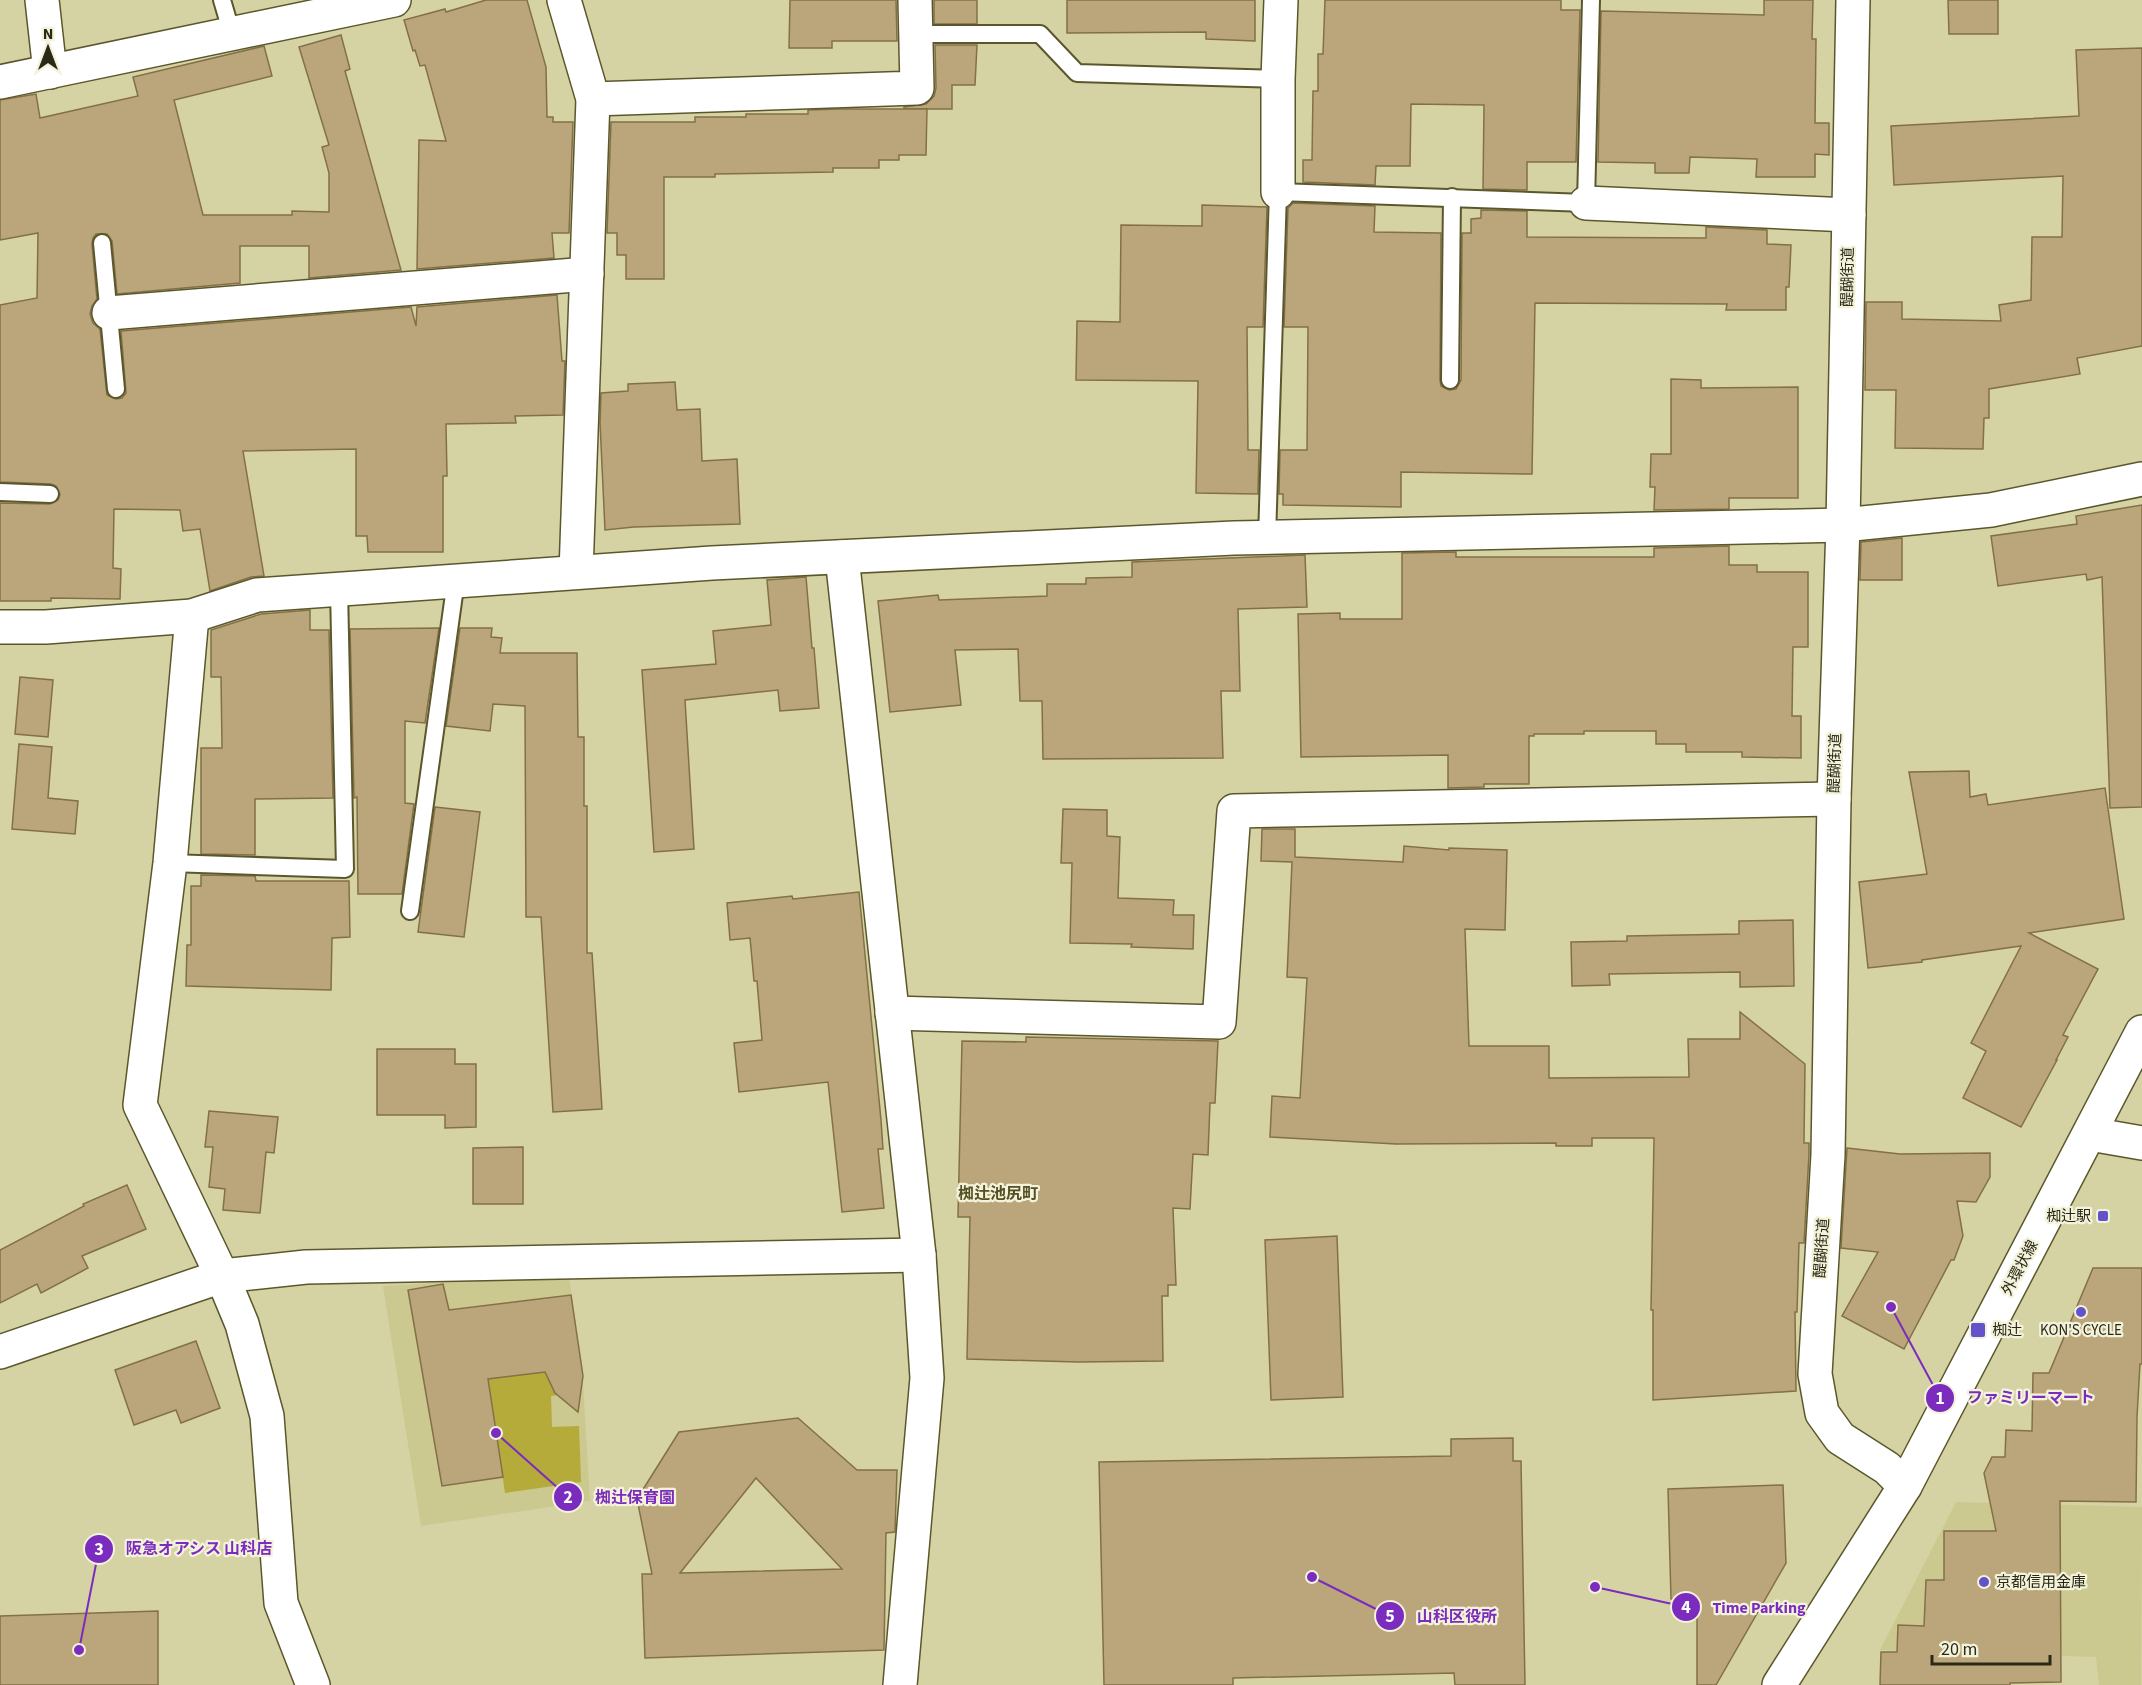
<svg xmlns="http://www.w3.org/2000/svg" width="2142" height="1685" viewBox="0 0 2142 1685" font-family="'Source Sans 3','Noto Sans JP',sans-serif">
  <rect width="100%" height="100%" fill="#d5d3a3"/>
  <!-- built -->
  <g fill="#cbc890">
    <polygon points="569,1276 582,1366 590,1501 421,1526 383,1286"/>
    <polygon points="1956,1502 2142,1507 2141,1685 2099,1685 2096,1657 1880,1650"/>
  </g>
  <!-- green -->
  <polygon fill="#b4ab3b" points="558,1370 553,1388 558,1395 551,1396 552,1427 579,1426 581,1482 505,1493 488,1379"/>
  <!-- building -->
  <g fill="#bba67b" stroke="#847047" stroke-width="1.5" fill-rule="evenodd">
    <polygon points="486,0 527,0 546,67 547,117 553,117 553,122 573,122 569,233 552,233 554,258 417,269 419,140 446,141 425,65 420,66 415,50 413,51 404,20 445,9 446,12"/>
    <polygon points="790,0 896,0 897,41 832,41 832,48 789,48"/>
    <rect x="934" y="0" width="43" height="24"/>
    <polygon points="1067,0 1255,0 1255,41 1206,39 1206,32 1067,33"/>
    <polygon points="1325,0 1561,0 1561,10 1580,10 1576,162 1527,162 1527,190 1483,189 1484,105 1411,104 1410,166 1376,166 1375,185 1303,182 1303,160 1312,160 1313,91 1318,91 1318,54 1323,54"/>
    <polygon points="1764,0 1813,0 1812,39 1816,39 1815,123 1829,123 1829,155 1815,154 1815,177 1756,177 1757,159 1690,157 1689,173 1655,173 1655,163 1598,162 1601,11 1764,15"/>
    <polygon points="1948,0 1998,0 1998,34 1949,34"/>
    <polygon points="341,35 350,69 345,71 401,270 309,278 309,246 240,246 240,283 117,294 112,241 107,234 96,234 93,238 92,244 97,299 92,306 90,314 93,323 100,329 107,395 116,399 122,398 126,393 121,331 411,307 416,326 417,307 557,295 562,361 565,361 563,415 515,416 516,423 446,424 447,476 443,476 443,552 368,552 367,536 356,536 356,449 243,451 264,576 251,577 210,591 200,529 183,531 180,510 114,509 113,568 121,569 120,599 51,598 51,601 0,601 0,503 50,504 58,500 60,494 56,486 51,484 0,482 0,305 37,298 38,233 0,240 0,100 36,94 40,118 138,96 133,77 264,46 272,76 174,100 203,215 292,215 292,211 329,212 329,173 322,147 329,145 299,47"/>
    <polygon points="935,45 977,45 975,85 952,85 952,109 904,109 904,107 926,104 934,96 936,88"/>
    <polygon points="2142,48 2142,346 2077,358 2080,374 1989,389 1989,418 1984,418 1983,449 1895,448 1896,390 1865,390 1866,302 1902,302 1902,319 2001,321 1999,305 2031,300 2032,237 2062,237 2063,176 1894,185 1891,126 2079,116 2076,50"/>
    <polygon points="840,109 927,109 926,155 899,155 899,160 879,160 879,168 833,168 833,172 715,174 715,177 664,177 664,279 626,279 626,255 617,255 617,233 607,233 611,122 695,122 695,117 746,117 746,114 808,114 808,110"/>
    <polygon points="1293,203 1375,206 1374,232 1441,233 1440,380 1441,386 1449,390 1456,389 1461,380 1462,233 1471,233 1471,219 1481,218 1481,210 1527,211 1527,237 1706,238 1706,227 1767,230 1767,244 1791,245 1789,287 1786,287 1786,310 1726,310 1727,304 1535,303 1532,474 1401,472 1401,507 1283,505 1283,494 1279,494 1280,450 1307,450 1308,327 1284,327 1288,208"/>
    <polygon points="1202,205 1267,207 1263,327 1247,327 1248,450 1259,450 1258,494 1196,493 1198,381 1076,380 1077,321 1120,322 1121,225 1202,226"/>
    <polygon points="1671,379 1701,380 1701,388 1798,387 1798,498 1729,498 1729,509 1654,510 1655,487 1650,487 1651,454 1671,454"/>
    <polygon points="675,382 677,410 700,409 702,461 737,459 740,524 634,527 605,530 600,423 601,393 628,391 628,384"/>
    <polygon points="2142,505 2142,807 2110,808 2102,577 2087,580 2086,574 1998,586 1991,536 2077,524 2076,516"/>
    <polygon points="1902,538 1902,580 1860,580 1861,542"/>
    <polygon points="1729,546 1729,565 1757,565 1757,572 1808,572 1808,647 1793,647 1792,716 1801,716 1801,758 1742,757 1742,752 1686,752 1686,744 1656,744 1656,731 1584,731 1584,734 1534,734 1534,736 1529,736 1529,784 1484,784 1484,787 1448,788 1448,755 1301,757 1298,614 1340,613 1340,619 1402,619 1402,553 1456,552 1456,557 1654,557 1654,548"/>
    <polygon points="1305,555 1307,607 1238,609 1240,691 1221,691 1223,758 1043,759 1042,701 1020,701 1018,649 955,650 961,705 890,712 878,601 938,595 939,600 1047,596 1047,584 1086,584 1086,578 1132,577 1132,562"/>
    <polygon points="806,577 812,648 814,648 819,708 780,711 778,690 685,700 694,849 654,852 642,670 716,664 713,631 771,625 767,580"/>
    <polygon points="310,610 310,630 329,630 333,798 255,799 255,855 201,854 201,748 222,748 221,677 211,677 211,630 261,614"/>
    <polygon points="439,628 425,723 405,721 405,803 414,804 402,894 358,894 357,797 354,798 350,629"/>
    <polygon points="460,628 492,628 491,637 502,638 500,653 577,653 578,737 584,737 584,806 587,806 587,953 592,953 602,1109 553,1112 541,917 526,917 525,706 493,704 490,731 446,726"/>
    <polygon points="20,677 53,680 48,737 15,734"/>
    <polygon points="19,744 52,747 48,798 78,801 75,834 12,829"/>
    <polygon points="1969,771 1970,797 1986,794 1988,805 2105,788 2124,919 2029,933 2098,969 2063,1035 2068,1037 2056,1060 2057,1060 2021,1127 1963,1098 1986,1051 1971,1043 2021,946 1922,960 1922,962 1868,968 1859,882 1927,874 1909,772"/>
    <polygon points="435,807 480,812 464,937 418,932"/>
    <polygon points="1063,809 1107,810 1107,836 1120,837 1118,898 1174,900 1173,915 1194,915 1193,949 1131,947 1132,944 1070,943 1072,863 1061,863"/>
    <polygon points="1262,829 1295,829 1295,857 1403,862 1404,846 1449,850 1449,848 1507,850 1505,930 1465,929 1469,1046 1549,1046 1549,1078 1689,1077 1688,1039 1740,1039 1740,1012 1805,1064 1804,1143 1809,1143 1809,1154 1804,1243 1799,1243 1797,1312 1795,1312 1796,1391 1653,1400 1653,1310 1651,1310 1654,1138 1592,1138 1592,1146 1556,1146 1556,1143 1396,1144 1270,1137 1272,1096 1300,1098 1307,978 1287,977 1292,862 1261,861"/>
    <polygon points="201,875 255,876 256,881 349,881 350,937 332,938 331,990 186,986 187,945 191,945 191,886 201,886"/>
    <polygon points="859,892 881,1120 883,1149 878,1149 884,1208 842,1212 828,1082 739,1092 734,1043 762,1040 757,981 754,981 750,938 730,940 727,903 792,896 793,899"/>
    <polygon points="1793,920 1794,986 1740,987 1740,972 1609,974 1610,985 1572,986 1571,942 1627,941 1627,936 1739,934 1739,921"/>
    <polygon points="1026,1037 1218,1041 1215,1103 1210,1103 1208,1155 1193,1154 1190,1209 1173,1208 1176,1285 1168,1285 1168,1296 1162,1296 1163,1361 1078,1362 967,1359 970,1217 958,1217 962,1041 1026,1042"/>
    <polygon points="377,1049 455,1049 455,1064 476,1064 476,1127 445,1128 445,1115 377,1115"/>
    <polygon points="209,1111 278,1117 274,1153 266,1152 260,1213 223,1210 225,1189 209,1187 213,1147 205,1147"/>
    <polygon points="523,1147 523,1204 473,1204 473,1148"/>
    <polygon points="1847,1148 1900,1154 1990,1153 1990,1177 1976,1202 1957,1201 1963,1236 1954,1260 1951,1260 1904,1349 1842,1316 1878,1252 1841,1248"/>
    <polygon points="127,1185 146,1229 82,1256 88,1268 41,1293 37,1284 0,1303 0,1250 84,1206 83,1204"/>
    <polygon points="1337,1236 1343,1397 1271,1400 1265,1240"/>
    <polygon points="2093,1268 2142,1268 2142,1364 2140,1364 2137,1417 2136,1502 2060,1501 2061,1682 2010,1683 2010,1685 1880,1685 1881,1652 1897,1652 1898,1625 1924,1626 1926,1580 1944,1580 1944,1531 1996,1531 1984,1473 1992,1457 2005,1457 2006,1430 2032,1431 2033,1373 2049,1373"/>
    <polygon points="443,1284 449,1310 571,1295 583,1376 578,1412 555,1393 545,1372 488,1379 503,1477 442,1486 408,1290"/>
    <polygon points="196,1341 220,1408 181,1423 176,1410 134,1425 115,1370"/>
    <path d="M798 1418 857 1470H897L895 1532 886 1533 884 1650 645 1658 642 1574H652L637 1499 679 1432ZM756 1478 842 1569 680 1573Z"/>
    <polygon points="1513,1438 1513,1461 1521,1461 1525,1685 1455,1685 1454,1673 1233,1678 1233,1685 1104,1685 1099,1462 1451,1456 1451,1439"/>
    <polygon points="1783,1485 1786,1563 1716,1685 1697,1685 1697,1598 1671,1599 1668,1489"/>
    <polygon points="158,1611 158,1685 0,1685 0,1616"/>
  </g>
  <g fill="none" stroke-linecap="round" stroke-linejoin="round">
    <!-- lane casing -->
    <g stroke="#5b572c" stroke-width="20">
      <g id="lane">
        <polyline points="222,0 232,34"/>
        <polyline points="916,34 1040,34 1077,73 1278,79"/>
        <polyline points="102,243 116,389"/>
        <polyline points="1450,380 1452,197"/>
        <polyline points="0,492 50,494"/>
        <polyline points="1267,538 1278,192 1586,203 1591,0"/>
        <polyline points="170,863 345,869 339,589"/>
        <polyline points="410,911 456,580"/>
      </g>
    </g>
    <!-- street casing -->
    <g stroke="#5b572c" stroke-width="36">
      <g id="street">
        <polyline points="42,0 50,72"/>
        <polyline points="564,0 593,99 576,572"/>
        <polyline points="0,82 394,0"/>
        <polyline points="593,99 917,88 915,0"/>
        <polyline points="1278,192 1278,79 1281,0"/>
        <polyline points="1586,203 1849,215"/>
        <polyline points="109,313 587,274"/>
        <polyline points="842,557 919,1255 927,1378 900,1685"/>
        <polyline points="192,616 170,863 140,1105 222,1276 242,1324 267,1416 281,1603 313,1685"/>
        <polyline points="0,627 46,627 192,616 257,595 712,563 1234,538 1843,525 1991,510 2142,479"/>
        <polyline points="892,1013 1219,1022 1234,811 1834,799"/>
        <polyline points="2090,1134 2142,1143"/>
        <polyline points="0,1352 222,1276 306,1267 919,1255"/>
      </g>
    </g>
    <!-- secondary casing -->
    <g stroke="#5b572c" stroke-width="36">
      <g id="secondary">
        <polyline points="1853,0 1843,525 1834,799 1828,1155 1815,1374 1822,1413 1840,1438 1887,1468 1905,1486"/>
        <polyline points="1779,1685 1905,1486 2142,1032"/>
      </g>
    </g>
    <!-- lane -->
    <use href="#lane" stroke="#fff" stroke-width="16"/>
    <!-- street -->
    <use href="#street" stroke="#fff" stroke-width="33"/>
    <!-- secondary -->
    <use href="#secondary" stroke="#fff" stroke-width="33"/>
  </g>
  <!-- markers -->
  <g fill="#6352ca" stroke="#f3f2da" stroke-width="2">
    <rect x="2097" y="1210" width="12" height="12" rx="3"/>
    <circle cx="2081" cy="1312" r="6"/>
    <rect x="1970" y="1322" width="16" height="16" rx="3"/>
    <circle cx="1984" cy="1582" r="6"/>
  </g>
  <g text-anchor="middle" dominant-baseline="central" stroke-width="4.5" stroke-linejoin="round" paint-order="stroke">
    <!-- street labels -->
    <g font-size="15" fill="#2a2816" stroke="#f3f2da">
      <text transform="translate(1848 277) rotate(-89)">醍醐街道</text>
      <text transform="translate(1835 763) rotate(-88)">醍醐街道</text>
      <text transform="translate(1822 1248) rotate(-86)">醍醐街道</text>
      <text transform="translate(2020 1268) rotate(-62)">外環状線</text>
    </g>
    <!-- poi labels -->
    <g font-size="15" fill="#2a2816" stroke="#f3f2da" text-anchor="start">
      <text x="2091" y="1216" text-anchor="end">椥辻駅</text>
      <text x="1992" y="1330">椥辻</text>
      <text x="2081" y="1330" text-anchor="middle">KON'S CYCLE</text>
      <text x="1996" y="1582">京都信用金庫</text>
    </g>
    <!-- neighbourhood labels -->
    <g font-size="16" font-weight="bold" fill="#535024" stroke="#f3f2da">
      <text x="998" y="1194">椥辻池尻町</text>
    </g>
  </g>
  <!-- callouts -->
  <path fill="none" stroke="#7b2cbf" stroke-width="2" d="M1891 1307L1940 1398M496 1433L568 1497M79 1650L99 1549M1595 1587L1686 1607M1312 1577L1390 1616"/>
  <g fill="#7b2cbf" stroke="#f3f2da" stroke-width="2">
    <circle cx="1891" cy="1307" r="6"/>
    <circle cx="496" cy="1433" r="6"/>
    <circle cx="79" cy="1650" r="6"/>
    <circle cx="1595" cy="1587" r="6"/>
    <circle cx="1312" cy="1577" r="6"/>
    <circle cx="1940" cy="1398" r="15"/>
    <circle cx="568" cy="1497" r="15"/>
    <circle cx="99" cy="1549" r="15"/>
    <circle cx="1686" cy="1607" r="15"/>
    <circle cx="1390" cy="1616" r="15"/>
  </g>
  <g font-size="18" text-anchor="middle" font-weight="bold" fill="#fff">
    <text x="1940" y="1404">1</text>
    <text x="568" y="1503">2</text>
    <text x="99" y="1555">3</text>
    <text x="1686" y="1613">4</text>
    <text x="1390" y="1622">5</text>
  </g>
  <g font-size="16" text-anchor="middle" font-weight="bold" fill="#7b2cbf" stroke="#f3f2da" stroke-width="4.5" stroke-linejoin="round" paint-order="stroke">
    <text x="2031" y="1403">ファミリーマート</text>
    <text x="635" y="1503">椥辻保育園</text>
    <text x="199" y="1554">阪急オアシス 山科店</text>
    <text x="1759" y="1613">Time Parking</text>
    <text x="1457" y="1622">山科区役所</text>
  </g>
  <!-- north arrow -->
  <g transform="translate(48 48)" stroke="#f3f2da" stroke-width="4.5" paint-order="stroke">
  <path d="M0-4.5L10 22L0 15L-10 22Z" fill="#2a2816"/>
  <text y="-9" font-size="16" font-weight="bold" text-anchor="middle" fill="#2a2816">N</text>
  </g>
  <!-- scale -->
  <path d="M1932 1655v9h118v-9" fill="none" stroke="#2a2816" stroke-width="3"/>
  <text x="1941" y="1655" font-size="18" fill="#2a2816" stroke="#f3f2da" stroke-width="4.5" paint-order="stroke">20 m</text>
</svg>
